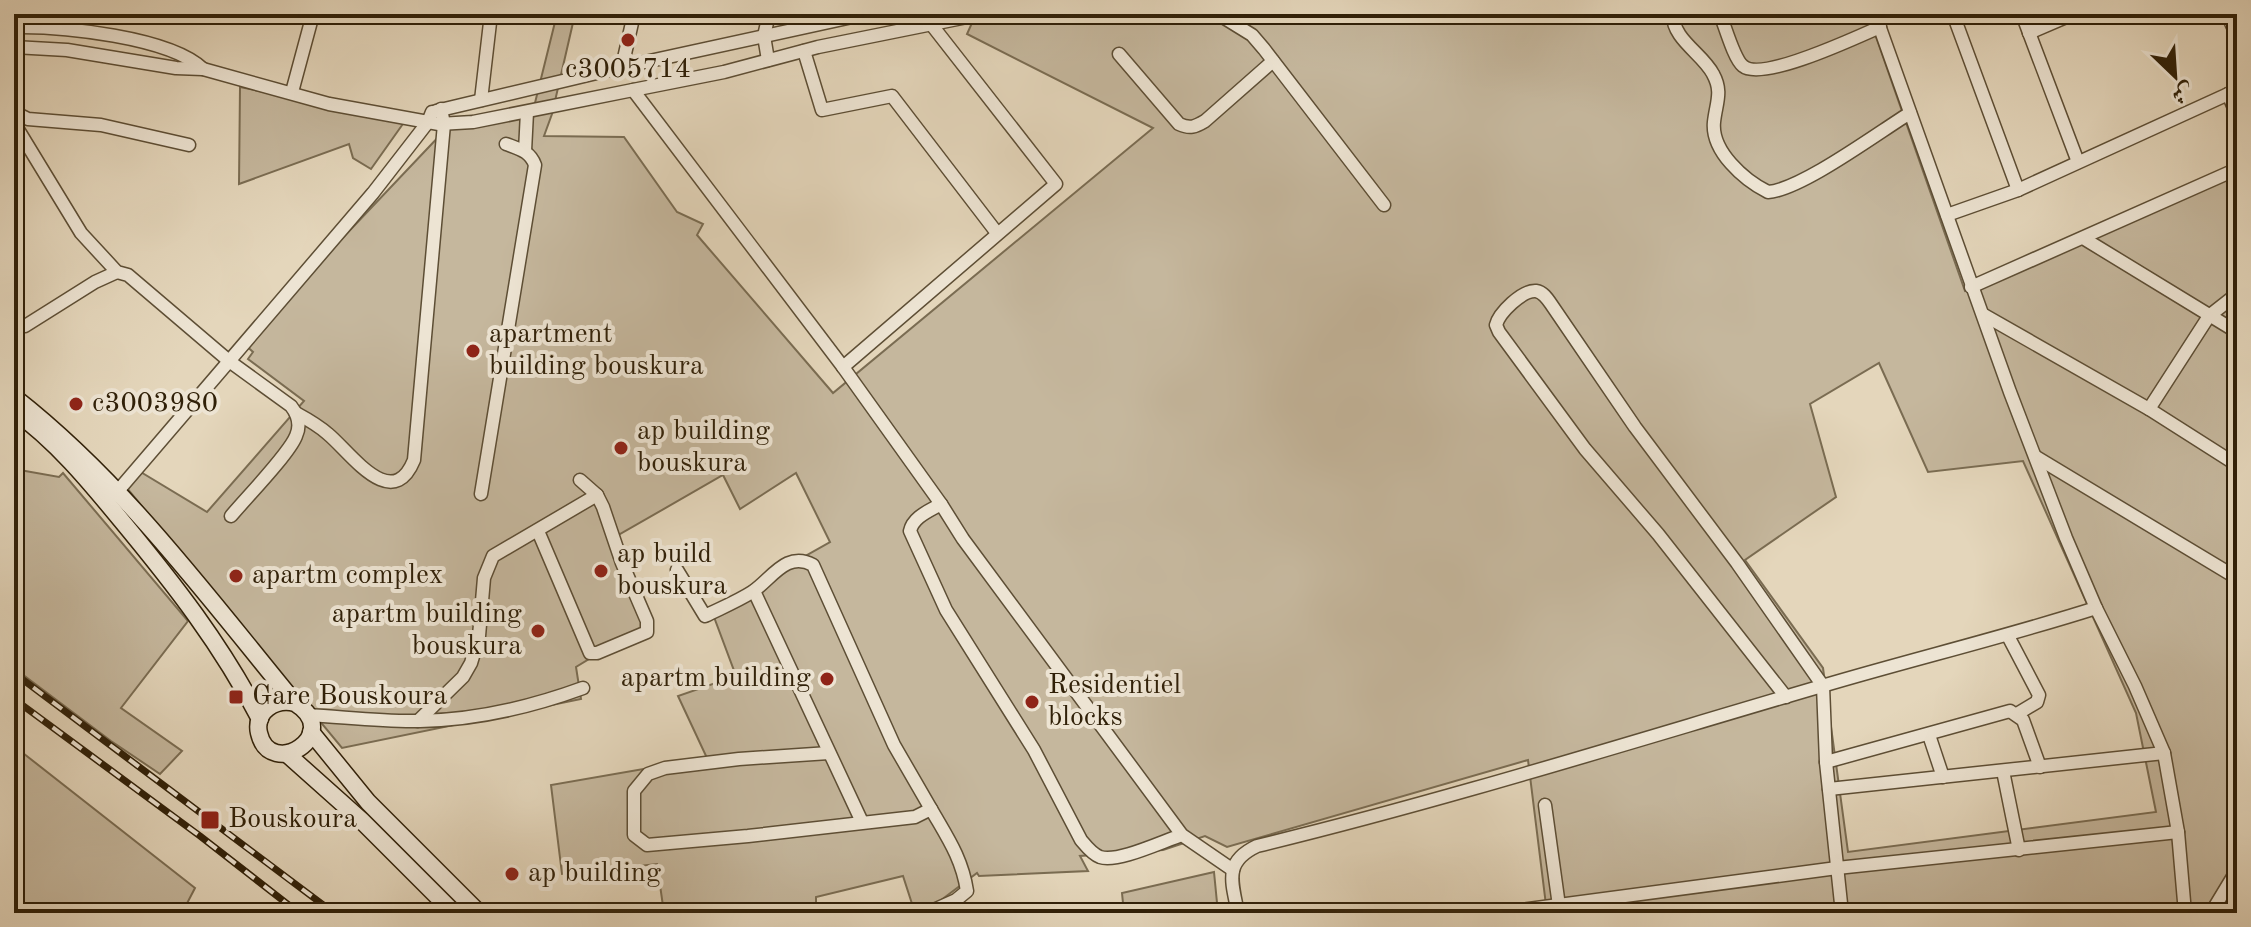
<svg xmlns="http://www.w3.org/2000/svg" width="2251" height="927" viewBox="0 0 2251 927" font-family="'Old Standard TT',Amiri,serif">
  <rect width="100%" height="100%" fill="#e4d6bb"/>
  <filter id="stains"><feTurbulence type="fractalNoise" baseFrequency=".0025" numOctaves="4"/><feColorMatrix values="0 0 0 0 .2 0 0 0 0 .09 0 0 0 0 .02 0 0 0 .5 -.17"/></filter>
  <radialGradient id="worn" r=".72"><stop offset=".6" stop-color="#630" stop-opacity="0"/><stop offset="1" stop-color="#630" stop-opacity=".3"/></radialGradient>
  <!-- green -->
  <g fill="#c5b79d" stroke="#7a6c52" stroke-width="2" fill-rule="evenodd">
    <path d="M557 14H575L552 114 544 136 624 137 677 212 703 224 697 235 833 393 1153 128 967 34 976 14H1868L1965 291 2237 170V913H1547L1528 760 1227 847 1205 836 1163 850 1080 856 1088 871 979 876 977 873 924 913H915L903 876 816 897V913H750L745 906 708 913H664L657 864 562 874 551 785 707 758 678 696 736 676 711 609 830 542 796 473 740 509 723 475 615 537 650 622 576 667 581 699 342 748 126 487 139 471 207 512 304 401 248 359 253 352 243 343 445 130 532 115ZM1879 363 1928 472 2023 461 2136 713 2156 812 1848 852 1823 668 1745 560 1836 497 1810 404Z"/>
    <polygon points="240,87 405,121 371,169 353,158 349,144 239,184"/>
    <polygon points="14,469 59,477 63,473 188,621 121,708 182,751 160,774 111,741 14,668"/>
    <polygon points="14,746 195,888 182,913 127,913 122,911 14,913"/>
    <polygon points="1214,872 1218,913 1124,913 1122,893"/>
  </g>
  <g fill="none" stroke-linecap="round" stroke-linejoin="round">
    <!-- street casing -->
    <g stroke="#5d4e35" stroke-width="15">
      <g id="street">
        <polyline points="1218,14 1252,35 1264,49 1384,205"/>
        <path d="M1673 14C1672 39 1703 54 1713 74 1723 92 1716 103 1714 122 1711 151 1744 180 1768 192 1801 190 1879 132 1910 113"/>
        <path d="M1720 14C1725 26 1734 59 1743 66 1762 82 1857 37 1880 27"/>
        <polyline points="1875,14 2010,392 2066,538 2096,608 2135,686 2164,753 2178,832 2185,913"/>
        <polyline points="1953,14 2018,190"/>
        <polyline points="2022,14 2078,162"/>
        <polyline points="2227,14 2237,36"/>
        <path d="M14 27C61 26 170 37 203 69"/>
        <polyline points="2029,33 2073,14"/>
        <polyline points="14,47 67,50 176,68 203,69 329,104 439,124 473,122 633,90 724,72 818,47 982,14"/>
        <polyline points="804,51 822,110 892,96 997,233"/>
        <path d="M1119 54 1179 124C1190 129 1195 127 1205 121L1273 61"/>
        <polyline points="768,60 764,36 769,14"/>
        <polyline points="622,67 634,14"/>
        <polyline points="633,90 843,367 941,504"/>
        <polyline points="292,92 313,14"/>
        <polyline points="2228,94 2237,115"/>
        <polyline points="481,100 491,14"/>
        <polyline points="436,111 622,67 866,14"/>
        <polyline points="14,112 28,119 101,125 189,145"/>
        <path d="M14 123 81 233 117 272 128 275 229 361 291 406C298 415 301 425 296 436 289 454 246 498 231 516"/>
        <polyline points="525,151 527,112"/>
        <polyline points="1947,215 2018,190 2237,90"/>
        <polyline points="2083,238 2237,332"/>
        <polyline points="1971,287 2237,169"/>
        <polyline points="1984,315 2149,409 2237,465"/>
        <polyline points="25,326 95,282 117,272"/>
        <polyline points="843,367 1056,184 931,24"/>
        <polyline points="2149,409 2209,316 2237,294"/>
        <path d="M296 413C307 419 318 425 328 434 350 452 392 514 414 460L444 124 441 109"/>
        <polyline points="2036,457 2237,578"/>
        <polyline points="117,492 373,193 428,122 432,112"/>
        <path d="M481 494 535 165C530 151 519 149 506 144"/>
        <polyline points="538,531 590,653 597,653 647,632 647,621 622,563 603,507 597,495 580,480"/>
        <path d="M677 570 705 616C721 608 738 601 752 592 771 580 786 550 813 565L894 745 931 809"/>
        <polyline points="754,591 862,822"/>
        <polyline points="2008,636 2039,695 2037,702 2017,714"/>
        <path d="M1786 697 1658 534 1585 449 1499 332 1496 325C1499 313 1522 290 1536 291 1543 292 1547 298 1551 304L1635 427 1737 563 1823 686 1826 762 1842 913"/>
        <path d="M308 715C345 717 383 722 420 721 476 720 531 707 583 688"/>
        <polyline points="418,721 463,677 471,663 479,636 484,578 493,556 597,495"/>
        <polyline points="1929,735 1943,777"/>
        <path d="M829 753 739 759 665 768 648 774 634 791V835L647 845 748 836 915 817 931 809C947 837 962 858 967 891L956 900 927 913"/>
        <polyline points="1826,762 2010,711 2023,720 2040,767"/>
        <polyline points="2003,771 2019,850"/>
        <polyline points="1829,789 2164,753"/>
        <polyline points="1545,805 1560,913"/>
        <path d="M1182 835C1163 841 1118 863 1100 857 1092 854 1086 846 1081 840L1034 750 946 610 910 531C913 517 929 511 941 504L963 539 1182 835 1233 870"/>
        <path d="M1238 913C1232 882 1223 862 1257 846 1447 800 1634 741 1822 686 1913 659 2005 637 2096 608"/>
        <polyline points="1498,913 1837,868 2178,832"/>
        <polyline points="2211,913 2237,870"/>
      </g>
    </g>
    <!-- secondary casing -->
    <g stroke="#302008" stroke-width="19">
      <g id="secondary">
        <path d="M14 397C123 482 207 596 295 703 345 734 270 781 259 733 254 711 276 698 295 703"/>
        <path d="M14 411C55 440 89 481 121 520 174 584 221 644 260 719"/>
        <polyline points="311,732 368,802 479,913"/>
        <polyline points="287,754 361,820 454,913"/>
      </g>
    </g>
    <!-- street -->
    <use href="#street" stroke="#ede4d3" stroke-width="12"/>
    <!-- secondary -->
    <use href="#secondary" stroke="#ede4d3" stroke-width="16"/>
    <!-- rail casing -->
    <g stroke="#302008" stroke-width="7">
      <g id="rail">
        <polyline points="14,673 334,913"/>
        <polyline points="14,699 200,836 299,913"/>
      </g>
    </g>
    <!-- rail -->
    <use href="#rail" stroke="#ede4d3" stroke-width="4" stroke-dasharray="12" stroke-linecap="butt"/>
  </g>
  <!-- markers -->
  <g fill="#8f2418" stroke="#ede4d3" stroke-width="3">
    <circle cx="628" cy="40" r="8"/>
    <circle cx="473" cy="351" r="8"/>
    <circle cx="76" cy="404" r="8"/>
    <circle cx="621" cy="448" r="8"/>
    <circle cx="601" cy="571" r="8"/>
    <circle cx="236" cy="576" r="8"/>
    <circle cx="538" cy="631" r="8"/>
    <circle cx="827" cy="679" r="8"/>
    <rect x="228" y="689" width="16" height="16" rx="4"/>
    <circle cx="1032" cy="702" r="8"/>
    <rect x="200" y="810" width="20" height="20" rx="4"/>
    <circle cx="512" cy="874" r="8"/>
  </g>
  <g text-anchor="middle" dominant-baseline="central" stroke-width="8" stroke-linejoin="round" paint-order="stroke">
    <!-- poi labels -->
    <g font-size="28" fill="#302008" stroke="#ede4d3" text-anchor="start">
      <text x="628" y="70" text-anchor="middle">c3005714</text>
      <text x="489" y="335">apartment<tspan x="489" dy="32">building bouskura</tspan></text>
      <text x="92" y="404">c3003980</text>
      <text x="637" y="432">ap building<tspan x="637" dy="32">bouskura</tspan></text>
      <text x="617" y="555">ap build<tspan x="617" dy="32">bouskura</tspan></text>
      <text x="252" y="576">apartm complex</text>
      <text x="522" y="615" text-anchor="end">apartm building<tspan x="522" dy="32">bouskura</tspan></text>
      <text x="811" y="679" text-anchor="end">apartm building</text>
      <text x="1048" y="686">Residentiel<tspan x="1048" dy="32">blocks</tspan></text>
      <text x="252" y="697">Gare Bouskoura</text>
      <text x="228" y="820">Bouskoura</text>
      <text x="528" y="874">ap building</text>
    </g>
  </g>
  <!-- margin -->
  <rect width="2251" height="927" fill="none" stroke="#e4d6bb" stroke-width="48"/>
  <rect x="16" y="16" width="2219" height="895" fill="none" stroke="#302008" stroke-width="4"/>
  <rect x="24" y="24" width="2203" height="879" fill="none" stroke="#302008" stroke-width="2"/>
  <!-- north arrow -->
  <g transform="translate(2175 76) rotate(155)" stroke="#ede4d3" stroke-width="6" paint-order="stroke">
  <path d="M0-6L14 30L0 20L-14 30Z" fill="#302008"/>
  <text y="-12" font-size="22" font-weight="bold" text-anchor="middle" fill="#302008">ش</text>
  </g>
  <rect width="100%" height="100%" filter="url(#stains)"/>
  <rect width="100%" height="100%" fill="url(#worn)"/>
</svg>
